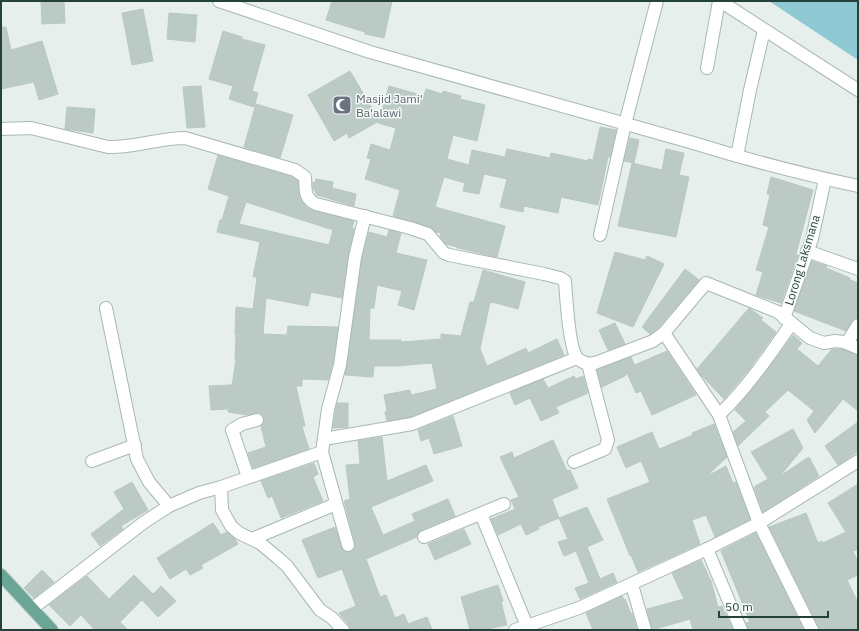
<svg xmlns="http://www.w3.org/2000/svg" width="859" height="631" viewBox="0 0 859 631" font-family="'IBM Plex Sans',sans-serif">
  <rect width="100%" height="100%" fill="#e6efeb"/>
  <!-- water -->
  <polygon fill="#8ec9d4" points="769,1 858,1 858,60"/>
  <!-- building -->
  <g fill="#bbcac4" stroke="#b8c9c2" fill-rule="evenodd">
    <polygon points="41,1 64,1 65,23 42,24"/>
    <polygon points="332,1 392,1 384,38 365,34 365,32 326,20"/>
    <polygon points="143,9 153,61 132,65 122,13"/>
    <polygon points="169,13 197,15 195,42 167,39"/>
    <polygon points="1,27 6,27 11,50 42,41 58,94 39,100 34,82 1,89"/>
    <polygon points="223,31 242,37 242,39 265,45 252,91 258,93 254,107 229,99 233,86 209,79"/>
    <polygon points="350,71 379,120 389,86 424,96 426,89 442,94 443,91 461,96 460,99 485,105 477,141 453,135 447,159 469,165 472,150 505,157 507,149 550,158 551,153 588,161 588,159 593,160 600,127 616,130 610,157 608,157 598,205 561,197 558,213 524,206 523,212 500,207 507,179 484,174 479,194 463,191 465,183 444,177 435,207 505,226 497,257 457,248 457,247 446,244 440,236 441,233 436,232 430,227 393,216 400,190 365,179 371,159 367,158 371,144 390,150 396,128 378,123 379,121 349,138 347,133 334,141 308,95"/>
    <polygon points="201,86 205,127 187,128 183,87"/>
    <polygon points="256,104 293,115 280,158 244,147"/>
    <polygon points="67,107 95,109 93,133 65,129"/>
    <polygon points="630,138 639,140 634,163 624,161"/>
    <polygon points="666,149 684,153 679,175 689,177 676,237 618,226 632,163 662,170"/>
    <path d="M218 155 292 177 298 181 300 198 308 208 314 211 354 221 352 228 354 229 348 256 342 298 311 292 308 306 266 298 263 334 287 335 288 326 338 327 333 363 328 380 302 379V386H296L305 426 302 427 309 449 253 468 248 453 266 447 261 426 264 422 263 415 259 413 247 415 228 412V409L211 410 209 386 232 385 236 360 235 359 236 334H235L236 307 253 309 257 277H253L260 242 217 232 220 220H222L229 196 208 189ZM246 202 333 230 329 245 239 224Z"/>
    <polygon points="771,177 813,190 796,254 798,255 781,303 756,295 763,272 756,270 769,227 763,225 770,195 767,194"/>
    <polygon points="316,179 333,182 332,188 356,194 354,206 317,195 313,188 313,182 315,183"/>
    <polygon points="389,230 401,233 396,253 427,260 414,310 398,305 402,291 377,285 374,308 370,308 369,340 401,340 401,342 441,339 441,334 461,336 470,302 474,302 483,270 525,282 518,309 492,302 492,303 490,302 480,349 487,366 526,348 528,353 557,339 564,355 410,417 387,421 385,412 387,411 384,395 410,390 411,395 437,389 432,363 396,366 374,366 373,377 345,375 347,366 362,258 369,232 387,237"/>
    <polygon points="615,252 645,260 647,256 664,264 633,327 597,313"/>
    <polygon points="812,261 827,266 826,268 850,278 849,279 858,283 858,318 852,321 846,331 794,311"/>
    <polygon points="685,269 699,280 659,327 650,334 642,327"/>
    <polygon points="749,308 763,318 761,320 776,332 751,367 724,399 701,375 697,369"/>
    <polygon points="615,323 625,344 608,350 599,330"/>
    <polygon points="793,335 802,343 797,349 818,366 832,349 842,349 858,355 858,411 843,399 815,433 807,420 814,411 788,390 765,412 769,416 738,446 733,432 746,421 735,410 763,376"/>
    <polygon points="667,351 696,395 652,415 641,391 636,393 627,373 625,376 602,387 597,370 631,357 634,364 632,366"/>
    <polygon points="574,376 576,379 583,376 588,393 556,407 559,413 541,421 530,398 515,405 510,393 543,379 548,388"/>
    <polygon points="337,403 348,403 348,427 333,428"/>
    <polygon points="453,416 462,446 434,454 429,438 421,441 418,430"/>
    <polygon points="858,422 858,451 838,465 825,446"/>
    <polygon points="714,424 727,457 710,473 711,474 726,466 733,483 736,482 750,519 715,537 706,515 692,520 700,544 638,572 631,555 630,556 607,499 650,482 641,461 626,468 617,447 652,432 659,449 693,435 692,433"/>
    <polygon points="793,429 803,448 780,476 809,457 819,476 763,512 754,487 768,479 751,452"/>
    <polygon points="382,437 387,481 426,465 433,481 371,507 383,535 415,521 412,514 448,499 455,516 421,530 418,533 417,537 366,559 380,597 386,595 395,618 404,614 408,624 427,617 432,630 350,630 349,625 339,613 356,606 342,569 318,578 302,540 335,527 343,550 346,552 350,552 354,550 355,543 344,501 350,499 346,465 360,464 358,441"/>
    <polygon points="553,440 567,471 570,470 578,488 552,499 559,518 538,527 539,529 526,535 521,524 498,535 491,519 515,509 511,500 519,497 500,457 512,452 514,458"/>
    <polygon points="314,463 318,474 313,477 323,501 281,518 272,496 268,498 261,481"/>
    <polygon points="132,482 148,510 121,526 123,529 100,546 91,534 124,509 114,492"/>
    <polygon points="858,484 858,551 857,550 853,551 858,562 858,575 847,580 858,603 858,630 819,630 769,527 806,513 818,543 822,541 823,543 846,532 828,503"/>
    <polygon points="587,507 603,540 587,547 600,579 613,573 617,582 580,599 575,588 589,583 576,551 564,556 558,542 568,539 559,518"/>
    <polygon points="213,523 221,535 227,532 235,539 238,544 201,565 203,568 190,575 186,569 170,579 157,558"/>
    <polygon points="464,529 471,544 435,560 428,544"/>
    <polygon points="756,533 804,630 748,630 746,623 750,622 721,551"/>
    <polygon points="701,560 711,581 718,607 722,606 733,630 693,630 690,619 652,630 647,609 684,599 672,573"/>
    <polygon points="42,570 54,582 34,598 24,588"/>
    <polygon points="134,575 153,594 161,586 176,601 158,617 142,600 120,622 128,630 95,630 81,615 70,626 49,605 87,576 109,599"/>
    <polygon points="498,585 503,601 501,602 507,625 483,630 470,630 461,597"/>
    <polygon points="622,596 624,600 625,599 631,614 632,613 637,630 593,630 586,613"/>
  </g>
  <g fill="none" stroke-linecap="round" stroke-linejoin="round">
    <!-- minor casing -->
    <g stroke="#a8b8b2" stroke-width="14">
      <g id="minor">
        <path d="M219 1 370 52 690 142C745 159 801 174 858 186"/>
        <polyline points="720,1 858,90"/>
        <polyline points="707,68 719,1"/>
        <path d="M1 129 31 128 108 147C133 148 159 138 185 138L295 170 305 177C306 189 303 197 316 204L410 228 428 234 444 253 449 255 544 274 560 278 565 281C566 296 569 348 577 358 582 363 589 364 595 363L653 341 664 333"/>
        <polyline points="737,156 750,90 764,30"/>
        <polyline points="600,235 625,124 657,1"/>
        <polyline points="807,251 858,269"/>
        <polyline points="106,308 137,459 149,482 169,506"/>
        <polyline points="784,318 812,239 825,179"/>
        <polyline points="847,343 858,325"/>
        <path d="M719 415C747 388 769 356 791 324"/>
        <polyline points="324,439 412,424 577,358"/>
        <polyline points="92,461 135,445"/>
        <polyline points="574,462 605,449 608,440 588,364"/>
        <polyline points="248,477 232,430 242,424 257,420"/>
        <polyline points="221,487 222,510 231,526 239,533 260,543 278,558 287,566 320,610 332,618 343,630"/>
        <polyline points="481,514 527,626"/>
        <polyline points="424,537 504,504"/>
        <polyline points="252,539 336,504"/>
        <polyline points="348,545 322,452 328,409 340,365 355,257 365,216"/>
        <polyline points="707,549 741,630"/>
        <polyline points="632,585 645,630"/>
        <polyline points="33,608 143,523 169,506 199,493 221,487 322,452"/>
        <polyline points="515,630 579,608 707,549 759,523 858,461"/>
        <polyline points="812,630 759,523 719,415 664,333 706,283 778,312 810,338 824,343 835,341 844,342 858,348"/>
      </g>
    </g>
    <!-- major casing -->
    <g stroke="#c2cac8" stroke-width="14">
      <polyline id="major" points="1,575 52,630"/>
    </g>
    <!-- minor -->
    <use href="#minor" stroke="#fff" stroke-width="12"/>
    <!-- major -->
    <use href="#major" stroke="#6aa596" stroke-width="12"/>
  </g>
  <!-- icons -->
  <defs>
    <g id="mosque-square" transform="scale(1)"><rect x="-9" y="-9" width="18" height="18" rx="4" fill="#6b7280" stroke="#f7fbf9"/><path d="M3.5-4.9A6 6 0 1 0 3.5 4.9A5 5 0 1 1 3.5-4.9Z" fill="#fff"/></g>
  </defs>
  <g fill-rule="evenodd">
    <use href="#mosque-square" x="342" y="105"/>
  </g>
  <g text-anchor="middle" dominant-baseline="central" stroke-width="3" stroke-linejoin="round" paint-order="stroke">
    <!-- worship labels -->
    <g font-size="12" fill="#5b616d" stroke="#f7fbf9" text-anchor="start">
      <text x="356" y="98">Masjid Jami'<tspan x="356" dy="14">Ba'alawi</tspan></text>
    </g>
    <!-- street labels -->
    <g font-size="12" fill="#24423a" stroke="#f7fbf9">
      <text transform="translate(802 260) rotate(-73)">Lorong Laksmana</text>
    </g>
  </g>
  <!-- border -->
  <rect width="859" height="631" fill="none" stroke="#24423a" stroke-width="4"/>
  <!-- scale -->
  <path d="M719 611v6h109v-6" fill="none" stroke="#24423a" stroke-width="2"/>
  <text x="725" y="611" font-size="12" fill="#24423a" stroke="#f7fbf9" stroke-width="3" paint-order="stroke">50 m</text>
</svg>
